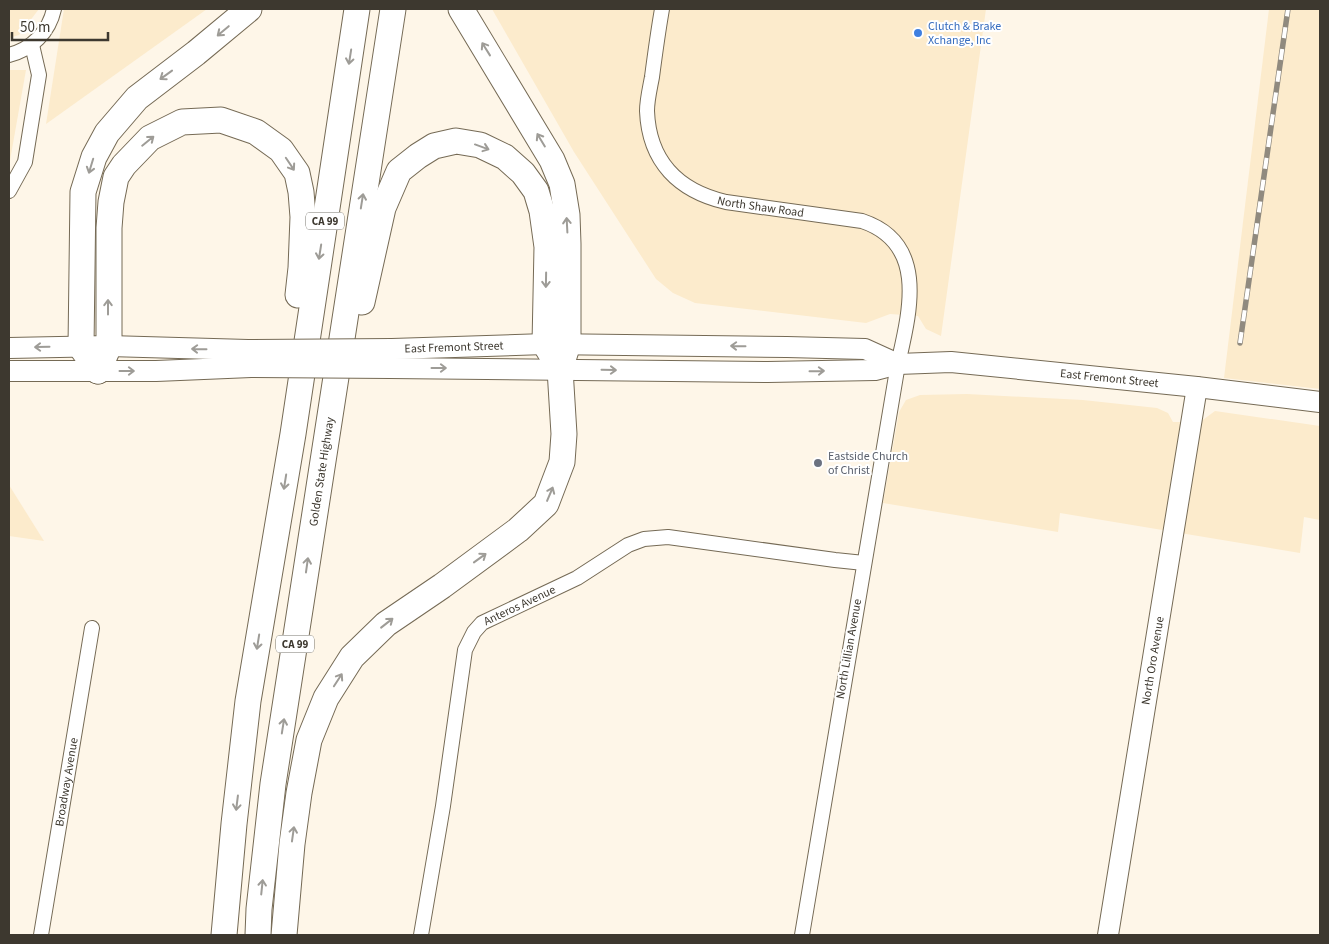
<svg xmlns="http://www.w3.org/2000/svg" width="1329" height="944" viewBox="0 0 1329 944" font-family="'Source Sans 3',sans-serif">
  <rect width="100%" height="100%" fill="#fef6e8"/>
  <!-- built -->
  <g fill="#fcebcc">
    <polygon points="9,9 39,9 19,35 9,38"/>
    <polygon points="64,9 207,9 46,124"/>
    <polygon points="492,9 986,9 941,336 926,329 918,316 890,314 866,323 695,303 673,293 656,279 574,152"/>
    <polygon points="1269,9 1320,9 1320,389 1224,378"/>
    <polygon points="9,70 26,70 9,166"/>
    <polygon points="967,394 1083,400 1157,408 1168,413 1173,422 1200,422 1215,411 1320,426 1320,520 1304,517 1300,553 1060,513 1058,532 883,503 899,412 906,400 920,395"/>
    <polygon points="9,485 44,541 9,536"/>
  </g>
  <g fill="none" stroke-linecap="round" stroke-linejoin="round">
    <!-- street casing -->
    <g stroke="#756a55" stroke-width="16">
      <g id="street">
        <path id="s1" d="M662 9C658 32 655 54 652 77 650 88 647 100 647 111 649 162 679 191 726 202L862 221C928 243 910 311 898 364L802 935"/>
        <path d="M9 55C32 49 49 32 54 9"/>
        <polyline points="9,191 25,162 39,75 32,45"/>
        <path id="s2" d="M41 935 92 628"/>
        <path id="s3" d="M421 935 443 806 465 650 474 632 482 623 577 578 628 545 644 539 668 537 835 560 864 563"/>
      </g>
    </g>
    <!-- secondary casing -->
    <g stroke="#756a55" stroke-width="22">
      <g id="secondary">
        <polyline points="9,348 109,346 248,350"/>
        <path id="s4" d="M392 349 545 344 787 347 865 349 898 364"/>
        <path id="s5" d="M390 368 768 372 875 370 898 364 951 362 1197 387 1320 402"/>
        <polyline points="9,371 156,371 251,367"/>
        <path id="s6" d="M1108 935 1197 387"/>
      </g>
    </g>
    <!-- highway casing -->
    <g stroke="#756a55" stroke-width="27">
      <g id="highway">
        <polyline points="362,302 383,208 399,171 418,156 434,146 456,141 480,145 505,157 523,173 536,191 542,211 547,247 545,344 560,369"/>
        <polyline points="98,371 109,346 109,228 111,202 116,177 124,165 150,138 182,122 221,120 256,132 281,150 297,173 301,192 303,217 301,268 298,295"/>
        <polyline points="98,371 81,347 83,192 94,157 107,133 137,98 196,53 249,9"/>
        <polyline points="224,935 234,824 248,701 293,434 357,9"/>
        <path id="s7" d="M258 935 259 909 273 784 393 9"/>
        <polyline points="284,935 292,844 299,793 309,740 326,698 352,657 386,624 442,586 518,530 546,504 562,462 564,434 560,369 568,344 568,244 567,215 562,184 552,160 461,9"/>
      </g>
    </g>
    <!-- street -->
    <use href="#street" stroke="#fff" stroke-width="14"/>
    <!-- secondary -->
    <use href="#secondary" stroke="#fff" stroke-width="20"/>
    <!-- highway -->
    <use href="#highway" stroke="#fff" stroke-width="25"/>
    <!-- rail casing -->
    <g stroke="#908a7f" stroke-width="5.5">
      <polyline id="rail" points="1240,343 1288,9"/>
    </g>
    <!-- rail -->
    <use href="#rail" stroke="#fff" stroke-width="4" stroke-dasharray="11" stroke-linecap="butt"/>
    <!-- secondary-bridge casing -->
    <g stroke="#756a55" stroke-width="22" stroke-linecap="butt">
      <g id="secondary-bridge">
        <polyline points="248,350 392,349"/>
        <polyline points="251,367 390,368"/>
      </g>
    </g>
    <!-- secondary-bridge -->
    <use href="#secondary-bridge" stroke="#fff" stroke-width="20"/>
  </g>
  <!-- one-way arrows -->
  <defs><path id="oneway-shaft" d="M-6 0H5M1.5-3L5.5 0L1.5 3" fill="none" stroke-width="1.6" stroke-linecap="round" stroke-linejoin="round" transform="scale(1.25)"/></defs>
  <g stroke="#9e9c97">
    <use href="#oneway-shaft" transform="translate(223 31) rotate(140)"/>
    <use href="#oneway-shaft" transform="translate(486 49) rotate(-122)"/>
    <use href="#oneway-shaft" transform="translate(350 57) rotate(99)"/>
    <use href="#oneway-shaft" transform="translate(166 75) rotate(144)"/>
    <use href="#oneway-shaft" transform="translate(541 140) rotate(-121)"/>
    <use href="#oneway-shaft" transform="translate(148 141) rotate(-39)"/>
    <use href="#oneway-shaft" transform="translate(482 147) rotate(20)"/>
    <use href="#oneway-shaft" transform="translate(290 164) rotate(56)"/>
    <use href="#oneway-shaft" transform="translate(91 166) rotate(107)"/>
    <use href="#oneway-shaft" transform="translate(362 201) rotate(-81)"/>
    <use href="#oneway-shaft" transform="translate(567 225) rotate(-93)"/>
    <use href="#oneway-shaft" transform="translate(320 252) rotate(99)"/>
    <use href="#oneway-shaft" transform="translate(546 280) rotate(91)"/>
    <use href="#oneway-shaft" transform="translate(108 307) rotate(-90)"/>
    <use href="#oneway-shaft" transform="translate(738 346) rotate(-179)"/>
    <use href="#oneway-shaft" transform="translate(42 347) rotate(179)"/>
    <use href="#oneway-shaft" transform="translate(199 349) rotate(-179)"/>
    <use href="#oneway-shaft" transform="translate(439 368)"/>
    <use href="#oneway-shaft" transform="translate(609 370) rotate(1)"/>
    <use href="#oneway-shaft" transform="translate(127 371)"/>
    <use href="#oneway-shaft" transform="translate(817 371) rotate(-1)"/>
    <use href="#oneway-shaft" transform="translate(285 482) rotate(99)"/>
    <use href="#oneway-shaft" transform="translate(550 494) rotate(-67)"/>
    <use href="#oneway-shaft" transform="translate(480 558) rotate(-36)"/>
    <use href="#oneway-shaft" transform="translate(307 565) rotate(-82)"/>
    <use href="#oneway-shaft" transform="translate(387 623) rotate(-38)"/>
    <use href="#oneway-shaft" transform="translate(258 642) rotate(99)"/>
    <use href="#oneway-shaft" transform="translate(338 680) rotate(-57)"/>
    <use href="#oneway-shaft" transform="translate(283 726) rotate(-81)"/>
    <use href="#oneway-shaft" transform="translate(237 803) rotate(97)"/>
    <use href="#oneway-shaft" transform="translate(293 834) rotate(-82)"/>
    <use href="#oneway-shaft" transform="translate(262 887) rotate(-84)"/>
  </g>
  <!-- markers -->
  <circle fill="#3f7fe0" stroke="#fff" stroke-width="2" cx="918" cy="33" r="5"/>
  <circle fill="#6b7280" stroke="#fff" stroke-width="2" cx="818" cy="463" r="5"/>
  <g text-anchor="middle" dominant-baseline="central" stroke-width="4" stroke-linejoin="round" paint-order="stroke">
    <!-- shield labels -->
    <g fill="#fff" stroke="#77746d" stroke-width="1">
      <rect x="306" y="212.5" width="38" height="17" rx="4"/>
      <rect x="276" y="635.5" width="38" height="17" rx="4"/>
    </g>
    <g font-size="11" font-weight="bold" fill="#3d382f">
      <text x="325" y="221">CA 99</text>
      <text x="295" y="644">CA 99</text>
    </g>
    <!-- shop labels -->
    <g font-size="12" fill="#366cbe" stroke="#fff" text-anchor="start">
      <text x="928" y="26">Clutch &amp; Brake<tspan x="928" dy="14">Xchange, Inc</tspan></text>
    </g>
    <!-- street labels -->
    <g font-size="12" fill="#3d382f" stroke="#fff">
      <text stroke="none"><textPath href="#s1" startOffset="269">North Shaw Road</textPath></text>
      <text stroke="none"><textPath href="#s4" startOffset="62">East Fremont Street</textPath></text>
      <text stroke="none"><textPath href="#s5" startOffset="721">East Fremont Street</textPath></text>
      <text stroke="none"><textPath href="#s7" startOffset="468">Golden State Highway</textPath></text>
      <text stroke="none"><textPath href="#s3" startOffset="362">Anteros Avenue</textPath></text>
      <text transform="translate(849 649) rotate(-80)">North Lillian Avenue</text>
      <text stroke="none"><textPath href="#s6" startOffset="278">North Oro Avenue</textPath></text>
      <text stroke="none"><textPath href="#s2" startOffset="155">Broadway Avenue</textPath></text>
    </g>
    <!-- worship labels -->
    <g font-size="12" fill="#5b616d" stroke="#fff" text-anchor="start">
      <text x="828" y="456">Eastside Church<tspan x="828" dy="14">of Christ</tspan></text>
    </g>
  </g>
  <!-- border -->
  <rect width="1329" height="944" fill="none" stroke="#3d382f" stroke-width="20"/>
  <!-- scale -->
  <path d="M12 32v8h96v-8" fill="none" stroke="#3d382f" stroke-width="2.5"/>
  <text x="20" y="32" font-size="15" fill="#3d382f" stroke="#ffffff" stroke-width="4" paint-order="stroke">50 m</text>
</svg>
